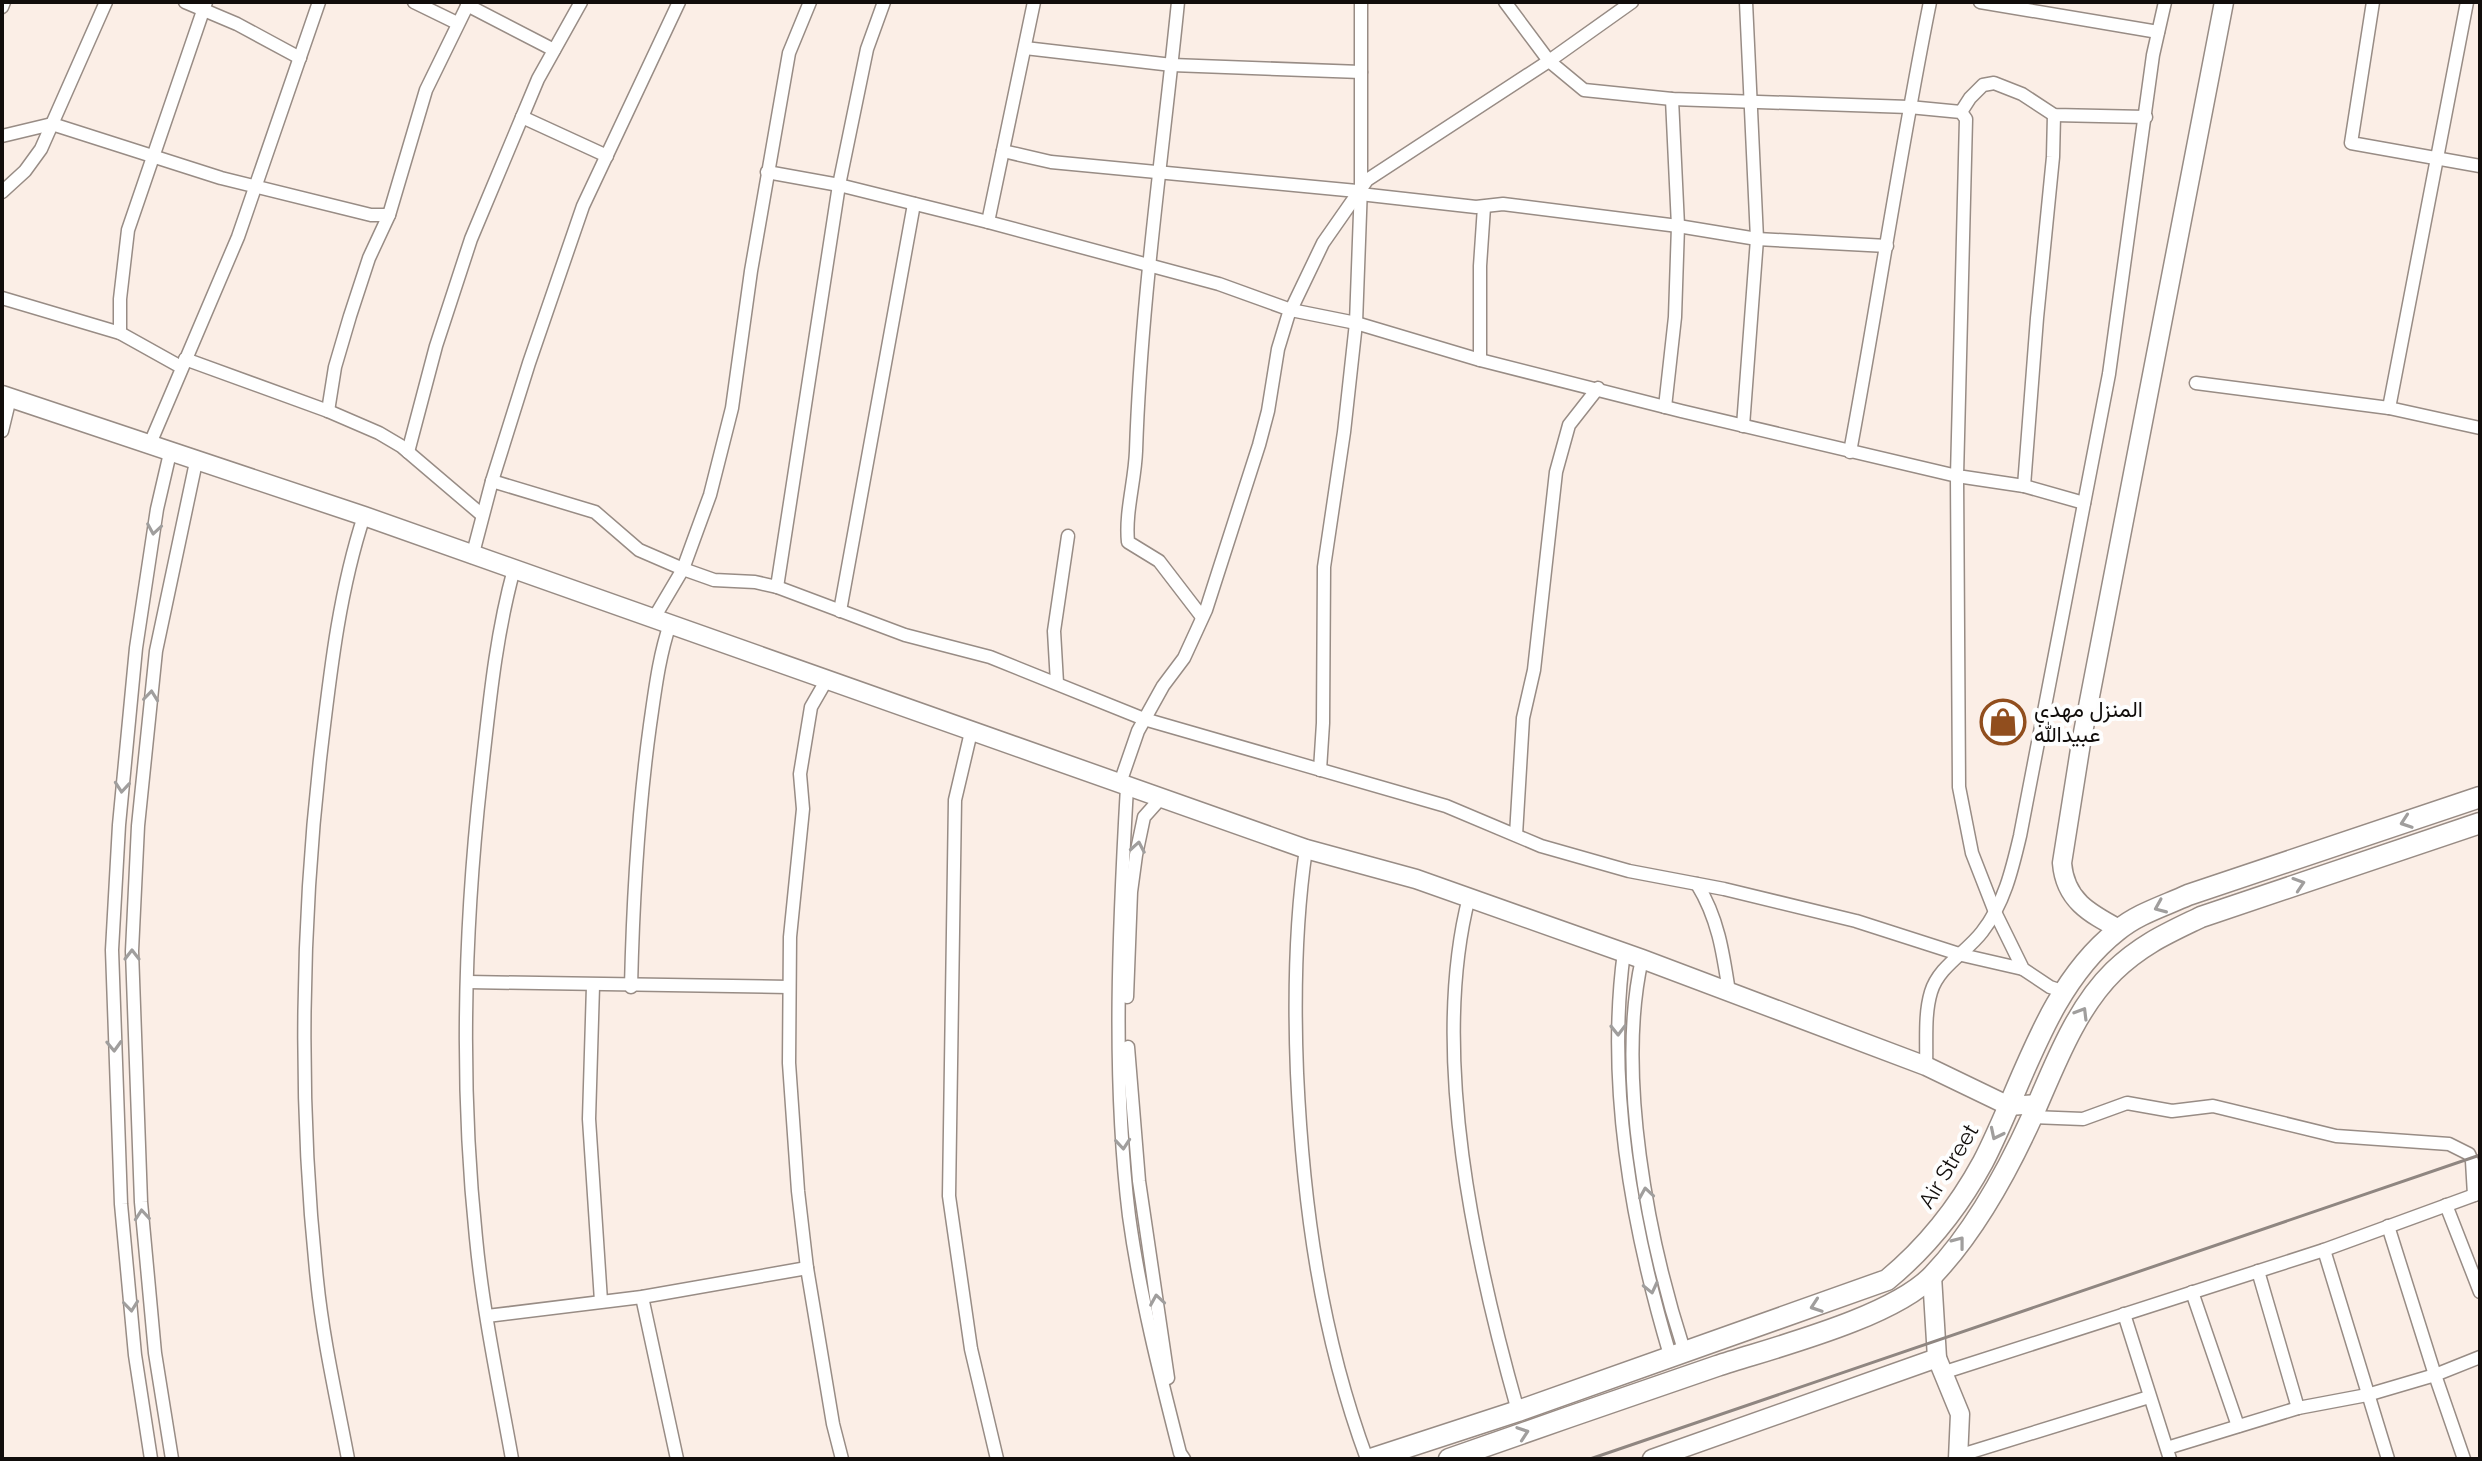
<svg xmlns="http://www.w3.org/2000/svg" width="2482" height="1461" viewBox="0 0 2482 1461" font-family="Raleway,Vazirmatn,sans-serif">
  <rect width="100%" height="100%" fill="#fbeee6"/>
  <g fill="none" stroke-linecap="round" stroke-linejoin="round">
    <!-- street casing -->
    <g stroke="#988c85" stroke-width="15">
      <g id="street">
        <polyline points="185,2 237,24 300,58"/>
        <polyline points="414,2 457,23"/>
        <path d="M1178 2C1163 152 1141 300 1136 451 1135 481 1125 512 1128 542L1159 561 1202 617"/>
        <polyline points="1505,2 1549,61 1584,90 1672,99 1909,107 1961,112 1966,119 1957,476 2024,486 2084,503"/>
        <polyline points="1980,2 2158,32"/>
        <polyline points="2373,2 2351,143 2480,166"/>
        <polyline points="467,5 554,50"/>
        <polyline points="2,7 4,2"/>
        <polyline points="1025,48 1172,65 1361,72"/>
        <polyline points="1961,112 1970,98 1983,85 1994,83 2022,94 2054,115 2146,117"/>
        <polyline points="522,117 607,156"/>
        <polyline points="2,136 52,124 221,178 371,215 389,215"/>
        <polyline points="1003,151 1051,162 1357,191"/>
        <polyline points="767,172 839,185 988,222 1219,284 1291,310 1356,323 1480,360 1681,411 1957,476 1959,787 1972,853 1995,912 2023,969 2050,987 2065,992"/>
        <polyline points="2,192 25,171 41,149 106,2"/>
        <polyline points="1360,194 1476,207 1503,204 1678,226 1757,239 1887,246"/>
        <polyline points="988,222 1034,2"/>
        <polyline points="2,298 120,333 181,367"/>
        <polyline points="120,333 120,299 128,230 206,2"/>
        <polyline points="185,359 328,411 379,433 401,446 482,515"/>
        <polyline points="1480,360 1480,266 1484,207"/>
        <polyline points="2196,383 2389,408 2480,428"/>
        <polyline points="1665,407 1675,317 1678,226 1672,99"/>
        <polyline points="2389,408 2467,2"/>
        <polyline points="328,411 335,367 350,316 369,258 389,215 426,90 469,2"/>
        <polyline points="1743,426 1757,239 1746,2"/>
        <polyline points="2,431 10,398"/>
        <polyline points="149,446 238,237 319,2"/>
        <polyline points="408,452 436,346 471,239 538,79 581,2"/>
        <path d="M1850 452C1878 302 1900 151 1930 2"/>
        <polyline points="492,481 595,512 639,550 683,569 714,580 755,582 777,587 905,635 990,657 1144,719 1446,806 1541,846 1629,871 1724,889 1856,921 1962,955 2023,969"/>
        <polyline points="2024,486 2037,318 2053,157 2054,115"/>
        <polyline points="472,557 492,481 529,363 583,206 679,2"/>
        <polyline points="777,587 839,185 867,49 884,2"/>
        <polyline points="840,611 914,204"/>
        <polyline points="654,618 683,569 710,495 732,408 751,271 789,53 810,2"/>
        <polyline points="826,681 811,707 800,774 803,809 790,937 789,1063 798,1191 807,1268 833,1424 842,1459"/>
        <polyline points="1057,683 1054,631 1068,536"/>
        <polyline points="971,732 955,800 949,1196 971,1349 997,1459"/>
        <polyline points="1320,770 1323,723 1324,567 1344,432 1356,323 1361,186 1361,2"/>
        <polyline points="1120,783 1138,731 1163,686 1184,658 1206,610 1259,445 1268,411 1278,349 1288,316 1323,243 1367,180 1549,61 1632,2"/>
        <path d="M1127 787C1119 927 1112 1077 1129 1216 1140 1296 1160 1375 1180 1453L1184 1459"/>
        <polyline points="1516,835 1523,718 1534,670 1556,472 1569,425 1598,388"/>
        <path d="M1306 849C1295 923 1294 998 1297 1073 1303 1205 1321 1335 1367 1459"/>
        <path d="M1697 884C1718 918 1723 952 1729 992"/>
        <path d="M1469 897C1429 1053 1475 1259 1518 1411"/>
        <path d="M1624 952C1606 1084 1632 1228 1670 1355"/>
        <path d="M1642 959C1616 1074 1648 1239 1684 1350"/>
        <polyline points="468,982 789,987"/>
        <polyline points="593,986 589,1119 601,1301"/>
        <path d="M631 987C633 899 638 812 650 725 655 691 659 656 670 624"/>
        <polyline points="1127,997 1131,892 1136,855 1144,817 1161,798"/>
        <polyline points="1128,1047 1139,1181 1168,1378"/>
        <path d="M1926 1066C1927 1042 1924 1015 1931 992 1939 966 1966 953 1982 932 2004 904 2012 870 2020 836L2109 374 2153 55 2165 2"/>
        <polyline points="2032,1117 2083,1119 2127,1103 2172,1111 2213,1106 2336,1136 2449,1144 2469,1154 2472,1161 2474,1195"/>
        <polyline points="2446,1205 2480,1292"/>
        <polyline points="2388,1226 2435,1375 2464,1459"/>
        <polyline points="2324,1250 2388,1459"/>
        <polyline points="2258,1271 2298,1408"/>
        <polyline points="2192,1292 2238,1426"/>
        <polyline points="642,1297 677,1459"/>
        <polyline points="2124,1314 2170,1459"/>
        <polyline points="487,1316 642,1297 807,1268"/>
        <polyline points="1942,1373 2324,1250 2480,1193"/>
        <polyline points="2167,1448 2298,1408 2367,1395 2435,1375 2480,1357"/>
        <polyline points="1958,1456 2149,1397"/>
        <polyline points="151,1459 135,1355 121,1204 112,950 119,825 136,648 157,509 170,453"/>
        <polyline points="172,1459 155,1353 141,1202 132,951 138,826 156,651 196,462"/>
        <path d="M348 1459C337 1400 323 1340 317 1280 298 1104 301 918 322 742 331 666 340 589 364 516"/>
        <path d="M512 1459C499 1386 483 1312 476 1238 460 1085 464 930 481 778 489 708 495 638 514 569"/>
      </g>
    </g>
    <!-- secondary casing -->
    <g stroke="#988c85" stroke-width="21">
      <g id="secondary">
        <polyline points="2,395 364,516 1306,849 1416,879 1642,959 1926,1066 2009,1106 2037,1104"/>
        <path d="M2119 929C2089 913 2065 900 2062 863L2081 743 2224 2"/>
        <polyline points="1932,1276 1937,1358 1960,1414 1958,1459"/>
        <polyline points="1652,1459 1937,1358"/>
      </g>
    </g>
    <!-- primary casing -->
    <g stroke="#988c85" stroke-width="23">
      <g id="primary">
        <path d="M1371 1459 1518 1411 1887 1280C1927 1247 1958 1208 1983 1162 2023 1085 2046 987 2117 931 2137 914 2164 906 2188 895L2480 797"/>
        <path d="M1449 1459C1538 1428 1628 1396 1717 1366 1775 1347 1892 1318 1933 1275 1975 1231 2007 1172 2032 1117 2054 1067 2075 1009 2114 971 2142 944 2168 933 2201 917L2480 823"/>
      </g>
    </g>
    <!-- street -->
    <use href="#street" stroke="#fff" stroke-width="12"/>
    <!-- secondary -->
    <use href="#secondary" stroke="#fff" stroke-width="18"/>
    <!-- primary -->
    <use href="#primary" stroke="#fff" stroke-width="20"/>
    <!-- rail -->
    <polyline stroke="#8f8681" stroke-width="3" points="1590,1459 2480,1155"/>
  </g>
  <!-- one-way arrows -->
  <defs><path id="oneway-chevron" d="M-2-3.5L2.5 0L-2 3.5" fill="none" stroke-width="1.6" stroke-linecap="round" stroke-linejoin="round" transform="scale(2)"/></defs>
  <g stroke="#a09e9d">
    <use href="#oneway-chevron" transform="translate(154 529) rotate(99)"/>
    <use href="#oneway-chevron" transform="translate(151 696) rotate(-84)"/>
    <use href="#oneway-chevron" transform="translate(122 787) rotate(95)"/>
    <use href="#oneway-chevron" transform="translate(2406 822) rotate(161)"/>
    <use href="#oneway-chevron" transform="translate(1138 847) rotate(-80)"/>
    <use href="#oneway-chevron" transform="translate(2299 884) rotate(-18)"/>
    <use href="#oneway-chevron" transform="translate(2160 907) rotate(157)"/>
    <use href="#oneway-chevron" transform="translate(132 955) rotate(-90)"/>
    <use href="#oneway-chevron" transform="translate(2082 1013) rotate(-59)"/>
    <use href="#oneway-chevron" transform="translate(1618 1030) rotate(89)"/>
    <use href="#oneway-chevron" transform="translate(114 1046) rotate(88)"/>
    <use href="#oneway-chevron" transform="translate(1996 1134) rotate(116)"/>
    <use href="#oneway-chevron" transform="translate(1123 1144) rotate(85)"/>
    <use href="#oneway-chevron" transform="translate(1646 1193) rotate(-99)"/>
    <use href="#oneway-chevron" transform="translate(142 1215) rotate(-95)"/>
    <use href="#oneway-chevron" transform="translate(1959 1242) rotate(-52)"/>
    <use href="#oneway-chevron" transform="translate(1651 1288) rotate(77)"/>
    <use href="#oneway-chevron" transform="translate(1157 1300) rotate(-99)"/>
    <use href="#oneway-chevron" transform="translate(131 1306) rotate(84)"/>
    <use href="#oneway-chevron" transform="translate(1816 1306) rotate(161)"/>
    <use href="#oneway-chevron" transform="translate(1523 1433) rotate(-19)"/>
  </g>
  <!-- icons -->
  <defs>
    <g id="shop-ring" transform="scale(2.3)"><circle r="9.5" fill="#fefefe" stroke="#914e1e" stroke-width="1.5"/><path d="M-5-2.5h2.3a2.7 3.5 0 0 1 5.4 0H5L5.5 6h-11ZM-1.5-2.5h3a1.5 2.3 0 0 0-3 0Z" fill="#914e1e"/></g>
  </defs>
  <g fill-rule="evenodd">
    <use href="#shop-ring" x="2003" y="722"/>
  </g>
  <g text-anchor="middle" dominant-baseline="central" stroke-width="8" stroke-linejoin="round" paint-order="stroke">
    <!-- poi labels -->
    <g font-size="22" fill="#110d0b" stroke="#fefefe" text-anchor="start">
      <text x="2034" y="709">المنزل مهدي<tspan x="2034" dy="25">عبيدالله</tspan></text>
    </g>
    <!-- street labels -->
    <g font-size="22" fill="#110d0b" stroke="#fefefe">
      <text transform="translate(1948 1166) rotate(-59)">Air Street</text>
    </g>
  </g>
  <!-- border -->
  <rect width="2482" height="1461" fill="none" stroke="#110d0b" stroke-width="8"/>
</svg>
